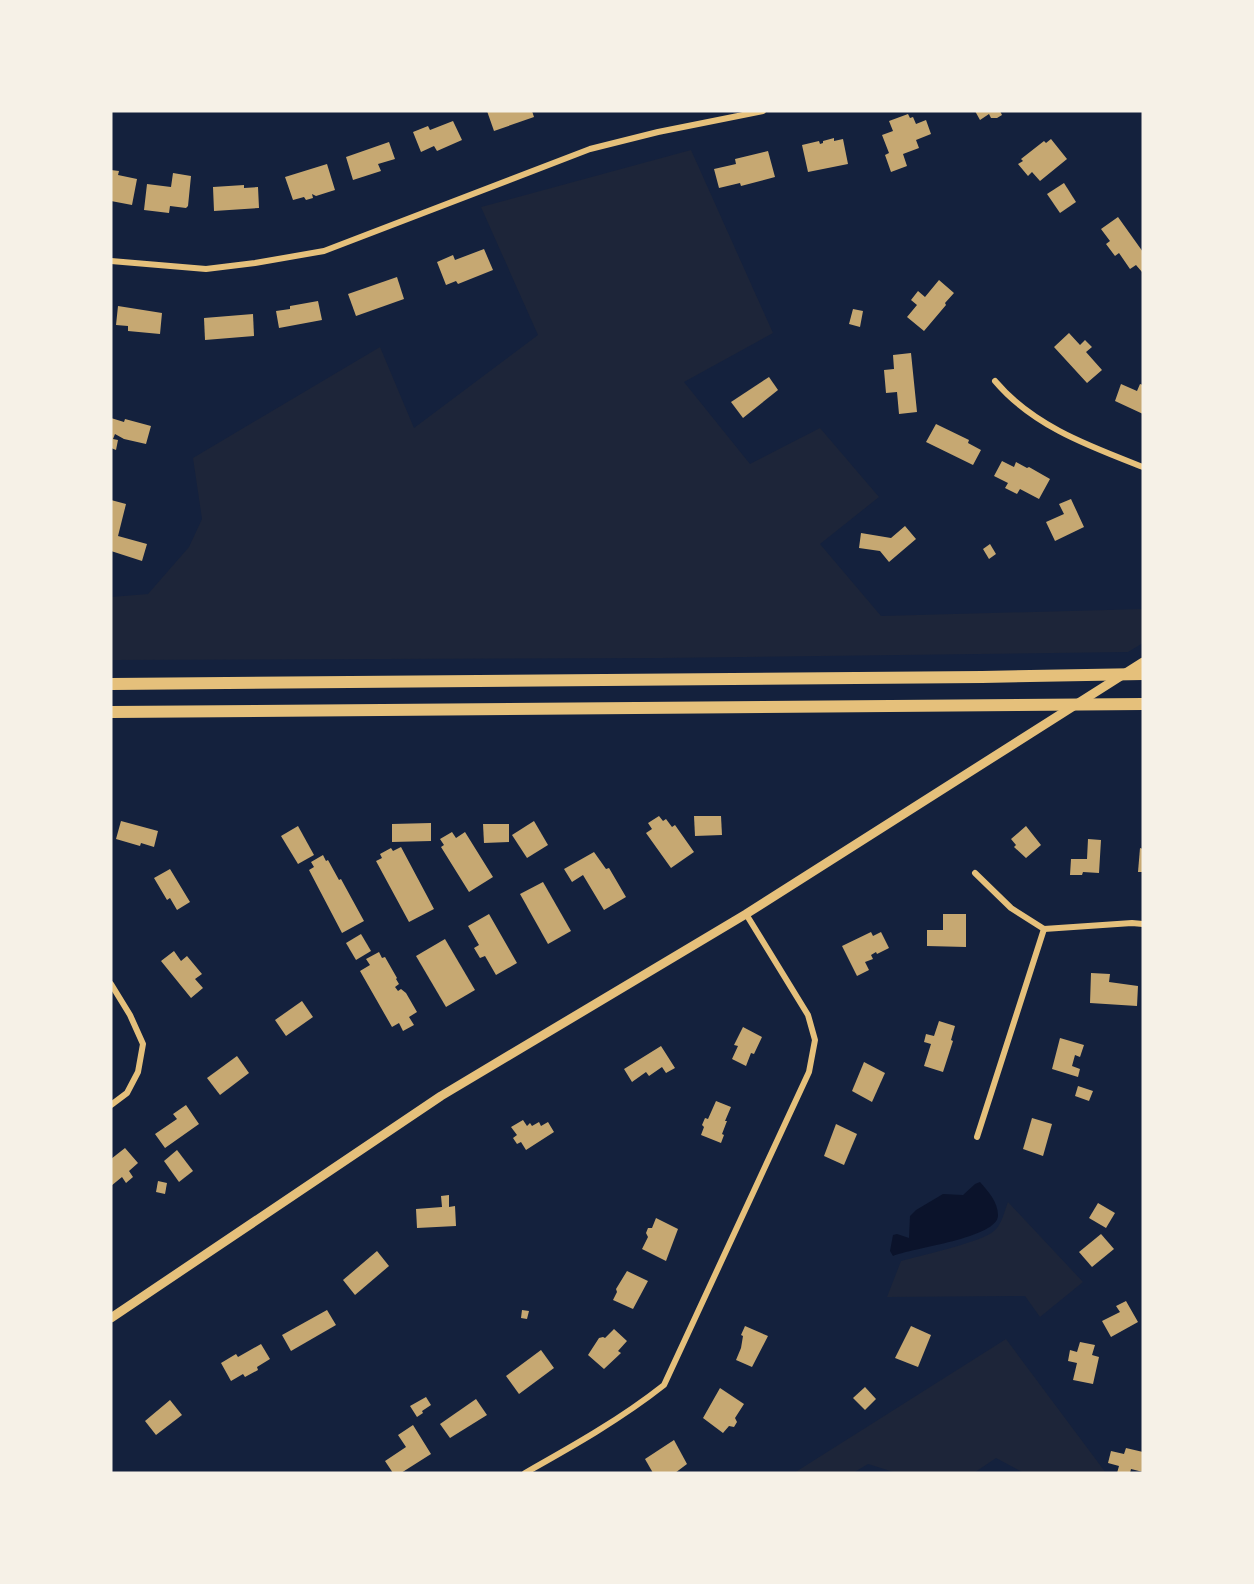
<svg xmlns="http://www.w3.org/2000/svg" width="1254" height="1584" viewBox="0 0 1254 1584" font-family="'Libre Baskerville',serif">
  <rect width="100%" height="100%" fill="#14213d"/>
  <!-- green -->
  <g fill="#1d2539">
    <polygon points="691,150 773,333 684,382 750,464 820,428 879,497 820,544 881,616 1143,609 1143,643 1128,652 663,658 111,660 111,597 148,594 189,547 202,519 193,458 380,347 414,428 538,335 481,207"/>
    <path d="M1008 1202 1083 1282 1040 1317 1025 1296 887 1297 901 1261C919 1256 982 1242 994 1231 1002 1224 1004 1212 1008 1202Z"/>
    <polygon points="1006,1339 1106,1473 1024,1473 996,1458 974,1473 897,1473 868,1464 853,1473 794,1473"/>
  </g>
  <!-- water -->
  <path fill="#0b132b" d="M980 1182C988 1191 998 1202 998 1215 999 1238 911 1248 893 1256L890 1251 893 1235 897 1234 909 1238 910 1216 916 1210 943 1194 963 1195 975 1184Z"/>
  <!-- building -->
  <g fill="#c6a872">
    <polygon points="487,111 532,111 534,117 494,131"/>
    <polygon points="975,111 1000,111 1002,115 997,118 991,118 989,114 980,120"/>
    <polygon points="908,114 910,118 913,117 916,124 926,120 931,134 916,140 919,148 903,154 907,166 891,172 885,155 889,153 882,135 893,131 889,121"/>
    <polygon points="453,121 462,140 437,151 434,146 421,152 413,132 428,126 430,130"/>
    <polygon points="834,138 834,141 843,139 848,164 808,172 802,145 819,141 820,144 823,143 823,141"/>
    <polygon points="1051,139 1067,159 1040,181 1032,172 1028,176 1018,164 1023,161 1021,159 1044,141 1046,143"/>
    <polygon points="389,142 395,159 378,164 381,171 353,180 346,157"/>
    <polygon points="768,151 775,177 741,186 740,183 719,188 714,169 736,164 735,159"/>
    <polygon points="327,164 335,190 316,196 312,194 313,198 306,200 304,197 293,200 285,177"/>
    <polygon points="111,170 119,171 118,175 137,179 132,205 111,201"/>
    <polygon points="173,173 191,176 188,206 186,208 170,206 169,213 144,210 147,184 171,187"/>
    <polygon points="1064,183 1076,202 1060,213 1047,194"/>
    <polygon points="244,185 244,188 258,187 259,208 214,211 213,187"/>
    <polygon points="1118,217 1143,252 1142,272 1136,265 1130,269 1119,253 1115,256 1106,244 1110,241 1101,229"/>
    <polygon points="484,249 493,270 458,284 456,281 446,285 437,262 453,255 455,260"/>
    <polygon points="397,277 404,299 356,316 348,294"/>
    <polygon points="939,280 954,293 945,303 946,305 924,331 907,317 917,305 911,300 918,291 925,297"/>
    <polygon points="318,301 322,320 279,328 276,311 290,309 290,306"/>
    <polygon points="118,306 162,313 160,334 128,331 128,326 116,325"/>
    <polygon points="853,309 863,311 860,327 849,324"/>
    <polygon points="253,314 254,336 205,340 204,318"/>
    <polygon points="1069,333 1080,345 1085,340 1092,347 1086,352 1102,370 1087,383 1054,347"/>
    <polygon points="911,353 917,412 899,414 897,392 886,393 884,370 894,369 893,355"/>
    <polygon points="769,377 778,390 743,418 731,402"/>
    <polygon points="1121,384 1137,391 1140,384 1143,385 1143,414 1115,401"/>
    <polygon points="111,418 124,422 125,419 151,426 146,444 124,439 115,434 113,439 118,440 116,450 111,448"/>
    <polygon points="936,424 969,440 968,443 981,450 973,465 926,442"/>
    <polygon points="1002,461 1014,467 1016,462 1027,468 1029,467 1050,479 1039,499 1020,489 1017,494 1005,488 1008,483 994,476"/>
    <polygon points="1071,499 1084,527 1055,541 1046,522 1064,514 1059,504"/>
    <polygon points="111,500 126,504 118,536 147,544 142,561 111,551"/>
    <polygon points="905,526 916,539 889,562 880,551 859,548 861,533 891,538"/>
    <polygon points="990,544 996,554 989,559 983,549"/>
    <polygon points="659,816 663,821 666,819 672,827 675,825 694,852 671,868 646,833 652,829 648,823"/>
    <polygon points="694,816 721,816 722,835 695,836"/>
    <polygon points="121,821 158,831 154,847 141,843 140,846 116,839"/>
    <polygon points="534,821 548,845 527,858 512,835"/>
    <polygon points="431,823 431,841 392,842 392,824"/>
    <polygon points="483,824 509,824 509,842 484,843"/>
    <polygon points="298,826 314,855 298,864 281,836"/>
    <polygon points="1026,826 1041,845 1026,858 1014,847 1016,845 1011,839"/>
    <polygon points="452,832 456,838 465,832 493,877 469,892 441,847 444,845 440,839"/>
    <polygon points="1088,839 1101,840 1099,873 1083,872 1082,875 1070,875 1071,859 1087,859"/>
    <polygon points="401,847 434,909 409,922 376,861 382,858 380,854 391,848 393,851"/>
    <polygon points="1140,848 1143,849 1143,872 1138,872"/>
    <polygon points="594,852 606,869 609,868 626,897 604,910 583,875 572,882 564,869"/>
    <polygon points="323,855 326,861 328,860 339,880 341,879 364,921 342,933 309,870 314,867 311,862"/>
    <polygon points="170,869 190,902 177,910 170,898 167,900 154,878"/>
    <polygon points="543,882 571,931 548,944 520,894"/>
    <polygon points="489,914 517,963 496,975 485,956 480,958 474,948 479,945 468,926"/>
    <polygon points="943,914 966,914 966,947 927,946 927,930 943,930"/>
    <polygon points="871,932 873,936 881,932 889,948 877,954 876,952 871,955 873,959 865,962 869,970 857,976 842,946"/>
    <polygon points="361,934 371,951 356,960 346,943"/>
    <polygon points="445,939 475,990 446,1007 416,956"/>
    <polygon points="174,951 181,961 187,956 202,974 195,979 203,988 191,998 161,961"/>
    <polygon points="379,952 382,958 385,957 397,978 396,979 399,984 395,987 398,991 401,989 406,993 417,1012 409,1017 414,1025 403,1031 399,1023 392,1027 360,971 370,965 366,959"/>
    <polygon points="1091,973 1110,974 1109,982 1138,986 1137,1006 1090,1003"/>
    <polygon points="302,1001 313,1017 286,1036 275,1020"/>
    <polygon points="939,1021 955,1026 951,1040 953,1041 943,1072 924,1066 931,1044 924,1042 926,1034 934,1036"/>
    <polygon points="743,1027 762,1037 754,1054 751,1053 746,1066 732,1059 738,1046 734,1045"/>
    <polygon points="1060,1038 1084,1045 1080,1057 1075,1055 1072,1066 1080,1069 1078,1077 1052,1069"/>
    <polygon points="661,1046 675,1068 666,1073 662,1067 649,1076 646,1072 632,1082 624,1069"/>
    <polygon points="237,1056 249,1073 220,1095 207,1078"/>
    <polygon points="864,1062 885,1073 872,1102 852,1091"/>
    <polygon points="1078,1086 1093,1091 1089,1101 1075,1096"/>
    <polygon points="716,1101 731,1107 725,1121 727,1121 722,1134 724,1135 721,1143 701,1135 704,1127 702,1125 705,1118 708,1119"/>
    <polygon points="186,1105 199,1124 165,1148 155,1134 177,1119 173,1114"/>
    <polygon points="1032,1118 1052,1124 1043,1156 1023,1149"/>
    <polygon points="523,1120 527,1126 530,1123 532,1126 539,1122 541,1126 548,1122 554,1132 526,1150 521,1142 517,1144 513,1138 517,1135 511,1127"/>
    <polygon points="836,1124 857,1134 844,1165 824,1156"/>
    <polygon points="125,1148 138,1163 129,1171 133,1177 126,1183 122,1177 111,1186 111,1159"/>
    <polygon points="177,1150 193,1171 179,1182 164,1161"/>
    <polygon points="158,1181 167,1183 165,1194 156,1192"/>
    <polygon points="449,1195 449,1207 455,1206 456,1226 417,1228 416,1209 442,1207 441,1196"/>
    <polygon points="1098,1203 1115,1213 1106,1228 1089,1218"/>
    <polygon points="656,1218 678,1229 666,1261 642,1249 648,1237 646,1233 648,1228 652,1228"/>
    <polygon points="1101,1234 1114,1249 1092,1267 1079,1252"/>
    <polygon points="377,1251 389,1266 355,1295 343,1280"/>
    <polygon points="627,1271 648,1281 633,1309 613,1300 617,1292 616,1289"/>
    <polygon points="1126,1301 1138,1322 1111,1337 1102,1321 1120,1312 1116,1306"/>
    <polygon points="327,1310 336,1325 291,1351 282,1335"/>
    <polygon points="522,1310 529,1311 527,1319 521,1318"/>
    <polygon points="745,1326 768,1336 752,1367 736,1360 741,1348 743,1336 741,1335"/>
    <polygon points="911,1326 931,1335 918,1367 895,1358"/>
    <polygon points="614,1329 627,1341 618,1351 621,1353 604,1369 588,1355 599,1338 603,1337 605,1338"/>
    <polygon points="1080,1342 1095,1345 1092,1355 1099,1357 1093,1384 1073,1380 1077,1363 1068,1361 1070,1350 1077,1352"/>
    <polygon points="261,1344 270,1359 257,1367 258,1370 245,1377 243,1374 231,1381 221,1363 236,1354 238,1357"/>
    <polygon points="541,1350 554,1368 519,1394 506,1376"/>
    <polygon points="865,1387 876,1399 865,1410 853,1398"/>
    <polygon points="720,1388 744,1404 735,1418 737,1422 734,1427 729,1426 723,1433 703,1418"/>
    <polygon points="426,1397 431,1405 422,1411 423,1413 417,1417 410,1406"/>
    <polygon points="476,1399 487,1415 450,1438 440,1424"/>
    <polygon points="170,1400 182,1415 156,1435 145,1421"/>
    <polygon points="413,1425 431,1454 401,1473 393,1473 385,1461 406,1447 398,1435"/>
    <polygon points="674,1440 687,1464 675,1473 653,1473 645,1459"/>
    <polygon points="1126,1448 1143,1452 1143,1472 1131,1469 1130,1473 1117,1473 1119,1466 1108,1463 1111,1451 1124,1454"/>
  </g>
  <g fill="none" stroke-linecap="round" stroke-linejoin="round">
    <!-- minor -->
    <g stroke="#e5c07b" stroke-width="6">
      <polyline points="111,261 206,269 255,263 324,251 590,149 658,132 763,111"/>
      <path d="M995 381C1033 426 1089 446 1143 467"/>
      <polyline points="975,873 1011,908 1044,929 1132,923 1143,924"/>
      <polyline points="111,984 130,1015 143,1044 138,1072 127,1093 111,1105"/>
      <polyline points="977,1137 1044,929"/>
      <path d="M525 1473C573 1446 621 1419 664 1385L809 1072 815 1040 808 1015 746 914"/>
    </g>
    <!-- secondary -->
    <polyline stroke="#e5c07b" stroke-width="9" points="111,1318 441,1096 746,914 1143,662"/>
    <!-- motorway -->
    <g stroke="#e5c07b" stroke-width="12">
      <polyline points="111,684 982,677 1143,674"/>
      <polyline points="111,712 1143,704"/>
    </g>
  </g>
  <!-- border -->
  <rect width="1254" height="1584" fill="none" stroke="#f6f1e7" stroke-width="225"/>
</svg>
